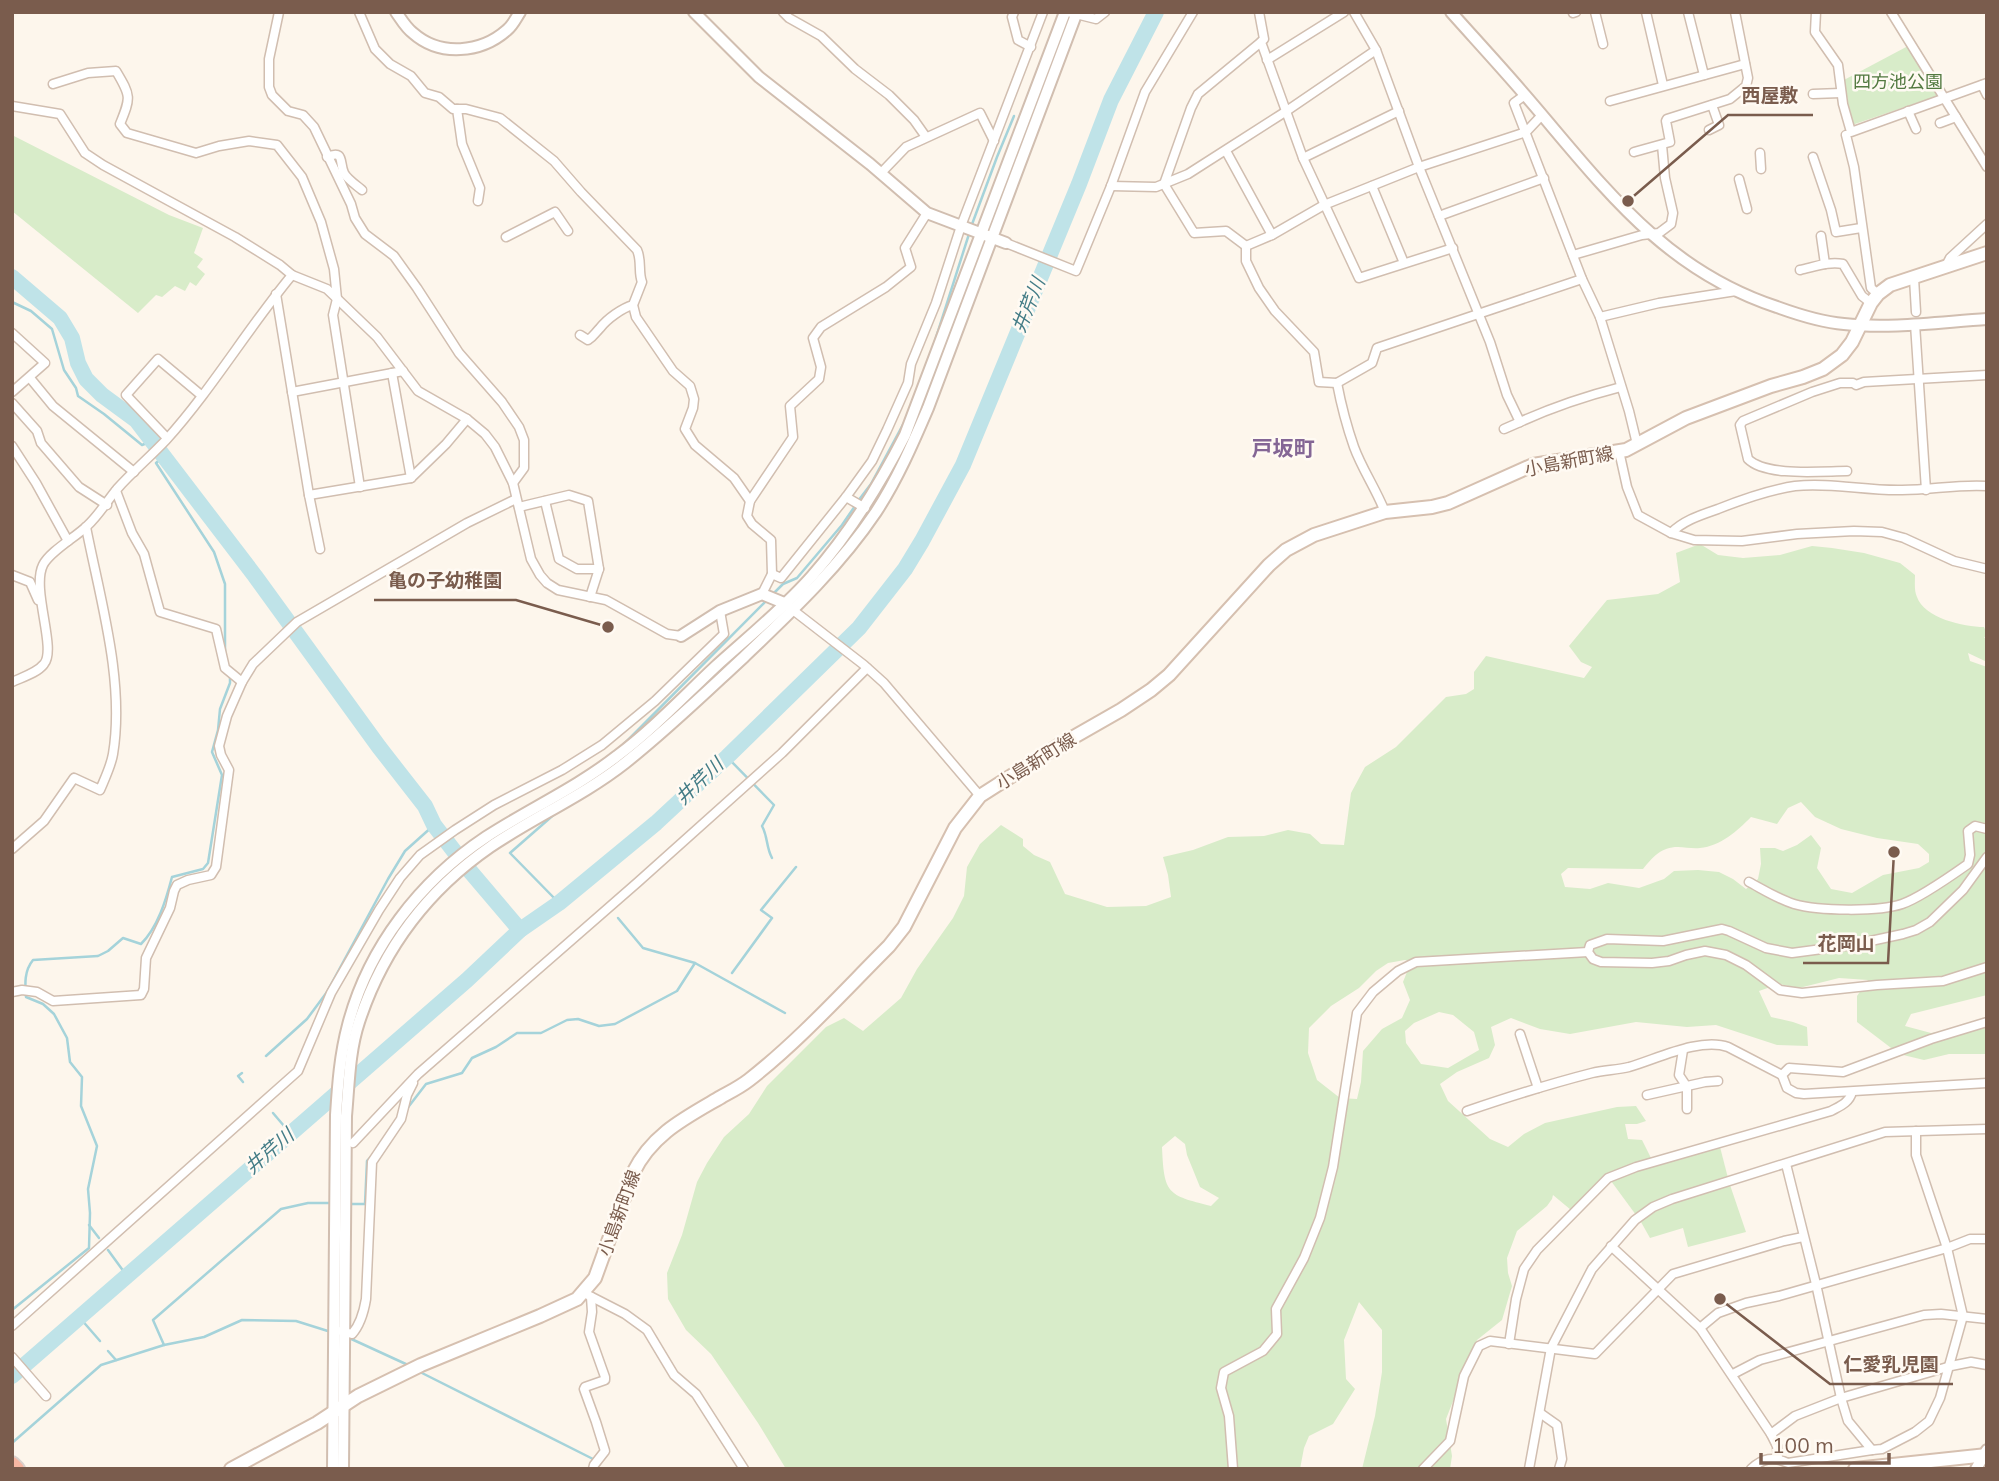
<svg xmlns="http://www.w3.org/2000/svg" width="1999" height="1481" viewBox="0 0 1999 1481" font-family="Mulish,'Noto Sans JP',sans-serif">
  <rect width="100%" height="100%" fill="#fdf6ec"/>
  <!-- green -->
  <g fill="#d8ecc9" fill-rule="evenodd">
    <polygon points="1908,46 1937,96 1852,125 1844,80"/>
    <polygon points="12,135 169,215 203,228 194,253 203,259 197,267 205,274 196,286 190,282 185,291 175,286 162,297 156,295 138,313 12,211"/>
    <path d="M1700 544 1718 555 1743 558 1780 555 1812 546 1832 548 1864 553 1900 563 1915 575C1915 582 1914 591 1917 597 1924 618 1964 627 1984 627L1987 634 1984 638H1987V662L1968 653 1970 661 1987 667V995L1911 1014 1905 1026 1931 1033 1987 1025V1054H1949L1924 1060 1899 1054 1857 1022V996L1868 980 1839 978 1799 988 1779 984 1759 991 1771 1017 1793 1022 1807 1027 1808 1046 1777 1045 1716 1025 1687 1027 1636 1022 1570 1034 1540 1029 1511 1018 1491 1027 1495 1045 1489 1058 1457 1072 1440 1084 1448 1101 1490 1139 1508 1147 1524 1134 1545 1123 1617 1107 1636 1106 1646 1121 1637 1124H1625L1628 1139 1642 1140 1652 1160 1611 1172 1601 1179 1571 1210 1553 1195 1552 1199 1547 1206 1517 1231 1507 1258 1508 1273 1512 1286 1502 1320 1477 1340 1446 1419 1452 1456 1450 1469H1362L1375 1416 1382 1372V1330L1359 1302 1344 1340 1346 1379 1355 1389 1333 1424 1309 1436 1304 1448 1300 1469H786L758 1423 711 1354 686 1330 668 1299 667 1273 682 1235 697 1182 707 1163 724 1137 749 1114 767 1086 826 1027 844 1018 863 1031 901 998 917 969 953 918 964 896 967 867 980 844 1001 825 1023 839V846L1034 855 1050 862 1065 894 1107 907 1146 906 1171 897 1168 875 1163 857 1193 850 1228 837 1264 836 1288 830 1310 834 1321 844 1344 845 1351 793 1365 767 1396 747 1446 697 1466 694 1474 689V672L1486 656 1584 678 1592 667 1581 662 1569 646 1607 600 1658 594 1680 582 1676 553ZM1801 802 1815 817 1841 829 1877 838 1918 844 1929 854V862L1919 868 1883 875 1852 893 1831 889 1817 868 1821 848 1811 835 1797 845 1783 851 1775 848H1760L1761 864 1758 879 1746 889 1733 879 1719 872 1698 870 1674 871 1664 879 1639 888 1608 883 1590 889 1565 887 1561 874 1568 868 1643 869C1653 857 1661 847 1678 847 1685 847 1693 849 1700 848 1721 846 1737 831 1751 817L1777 824 1788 808ZM1405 960 1411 962 1403 982 1410 1000 1402 1018 1382 1029 1363 1051 1361 1082 1357 1099 1340 1098 1317 1080 1308 1053 1309 1028 1331 1006 1359 988 1376 971 1388 963ZM1439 1012 1453 1015 1474 1032 1479 1050 1448 1068 1421 1064 1406 1043 1405 1031 1414 1023ZM1175 1136 1185 1144 1187 1155 1200 1187 1219 1198 1211 1206C1167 1195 1164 1194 1162 1147Z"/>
    <polygon points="1720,1147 1728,1178 1636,1215 1611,1181 1620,1176"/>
    <path d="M1730 1185 1746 1232 1688 1247 1683 1228 1650 1238 1641 1222C1664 1200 1699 1194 1730 1185Z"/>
  </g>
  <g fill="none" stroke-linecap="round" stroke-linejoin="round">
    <!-- stream -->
    <g stroke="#a5d3da" stroke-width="2.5">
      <polyline points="971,227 997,157 1014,116"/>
      <polyline points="12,302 31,311 52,329 64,370 76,388 78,396 104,414 142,445 152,441"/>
      <polyline points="934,344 969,234"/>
      <polyline points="163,457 156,463 214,552 225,584 225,655"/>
      <polyline points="858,501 871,484 906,419"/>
      <polyline points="772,595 783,584 797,578 842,525 855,506"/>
      <polyline points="624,744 767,600"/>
      <path d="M727 757 774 805 762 826C768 837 766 847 772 858"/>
      <polyline points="558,811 510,853 559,903"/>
      <polyline points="618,918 643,948 695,963"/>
      <polyline points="732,973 772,918 761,910 796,867"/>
      <polyline points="266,1056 307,1019 327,992 388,879 405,851 434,825"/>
      <polyline points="242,1073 238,1076 243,1082"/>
      <polyline points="406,1110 426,1084 462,1073 472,1058 496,1047 517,1033 541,1033 567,1020 578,1019 599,1026 615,1024 677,991 695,963 785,1013"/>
      <polyline points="273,1113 290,1133"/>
      <polyline points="350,1204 365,1204 367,1161 371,1157"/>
      <polyline points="89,1225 99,1238"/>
      <polyline points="108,1250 127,1276"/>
      <path d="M12 1310 89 1248 90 1213 88 1189 97 1146 81 1106 82 1077 70 1062 67 1038 54 1014 43 1004 26 997C25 984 24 971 33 960L98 956 108 951 123 938 141 944C158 927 166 900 172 877L203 869 208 863 222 775 212 752 218 730 220 709 230 683V675"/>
      <polyline points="80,1318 100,1341"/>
      <polyline points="347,1337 408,1365"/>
      <polyline points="164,1345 153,1320 281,1209 308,1203 333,1203"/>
      <polyline points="108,1351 116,1360"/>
      <polyline points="420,1372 595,1460"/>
      <polyline points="12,1443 101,1365 164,1345 204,1337 242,1320 296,1321 331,1332"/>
    </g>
    <!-- river -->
    <g stroke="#bfe3e8" stroke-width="16">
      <polyline points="12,277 60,318 72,338 78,363 86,379 102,395 136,420 255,576 379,747 425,806 434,825 464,864 520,930"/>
      <polyline points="12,1376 467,980 520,930 559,903 656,823 727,757 859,628 905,569 922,541 963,465 1079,184 1111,100 1156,12"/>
    </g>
    <!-- minor casing -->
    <g stroke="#d1beb0" stroke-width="11">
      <g id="minor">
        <polyline points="279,12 269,59 269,87 272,95 288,111 303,115 314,127 351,204 355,218 365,234 394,256 417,288 459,353 502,402 519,427 524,440 524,468 513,483"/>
        <path d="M359 12 375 49 390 64 411 76 425 93 439 97 453 109H466L500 118 554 161 581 192 637 250C642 261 638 272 642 282L633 305 636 317 673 371 690 386 694 399 693 408 685 429 695 445 734 478 750 501"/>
        <polyline points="783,12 789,18 821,36 855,69 889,95 914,120 926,137"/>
        <polyline points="1014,12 1012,17 1018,40 1031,47"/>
        <polyline points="1068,12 1096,19 1105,12"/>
        <polyline points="1259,12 1264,39 1261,42 1303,158 1359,278 1453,248"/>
        <polyline points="1354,12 1376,50 1419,167 1490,342 1507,395 1520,422 1504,429"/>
        <polyline points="1595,12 1603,44"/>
        <polyline points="1646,12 1663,85"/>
        <polyline points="1688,12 1704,75"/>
        <polyline points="1816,12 1815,32 1838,65 1843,104 1851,132 1987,83"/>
        <polyline points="1891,12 1987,167"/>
        <polyline points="1573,13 1576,12"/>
        <polyline points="1267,60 1344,12"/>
        <path d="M53 84 88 73 116 71C131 96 131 97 120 124L127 133 196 153 219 146 249 141 277 145 302 177 321 222 334 269 337 299 333 315 360 487"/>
        <polyline points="1982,85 1987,95"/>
        <polyline points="1813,94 1841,93"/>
        <polyline points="1525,95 1514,103 1582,279 1600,317 1629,411 1637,444"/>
        <polyline points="1610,101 1745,64"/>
        <polyline points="12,106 60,114 85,153 103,165 235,237 280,265 292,275 327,289 377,337 418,391 467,419 485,434 495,447 513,483 531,559 540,575 547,583 558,590 606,600 667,634 681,636"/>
        <polyline points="457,109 462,144 480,188 478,201"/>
        <polyline points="1908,111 1916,129"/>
        <polyline points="1940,123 1956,117"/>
        <polyline points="1709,130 1719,125 1712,105"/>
        <polyline points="1846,135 1854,167 1871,288 1878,294"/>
        <polyline points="1226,151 1272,235"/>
        <polyline points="1634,152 1670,142 1666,121 1667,119 1730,99 1746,86 1748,78 1735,12"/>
        <polyline points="1760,153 1761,169"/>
        <path d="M327 157C345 149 339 163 344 173 347 179 356 185 362 190"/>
        <polyline points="1813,157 1831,210 1836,232 1861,228"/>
        <polyline points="1303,158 1399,111"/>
        <polyline points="881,173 906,147 980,113 994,141"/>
        <polyline points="1739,179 1747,209"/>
        <polyline points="1111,186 1156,187 1188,174 1285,112 1376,50"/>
        <polyline points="1372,186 1404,263"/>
        <polyline points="1439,216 1544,178"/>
        <polyline points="1821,236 1825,264"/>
        <polyline points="506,237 555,212 568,231"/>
        <polyline points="1006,243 1076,271 1111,186 1145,92 1193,12"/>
        <polyline points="1246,246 1246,261 1259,288 1275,311 1314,352 1319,382 1337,383 1372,363 1377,348 1582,279"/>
        <polyline points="1246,246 1272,235 1324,205 1419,167 1526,132 1542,115"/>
        <polyline points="1246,246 1226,231 1194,233 1164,184 1191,108 1198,94 1261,42"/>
        <polyline points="1573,255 1642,235 1659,233 1671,224 1673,213 1665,178 1662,145"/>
        <polyline points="1946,266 1950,258 1987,224"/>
        <path d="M1800 270C1814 267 1829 261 1843 264L1862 296 1871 303"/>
        <polyline points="1914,278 1916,312"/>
        <polyline points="276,294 309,495 320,549"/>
        <polyline points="1600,317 1659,303 1736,291"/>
        <polyline points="1915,324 1926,490"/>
        <polyline points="12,333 45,363 12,392"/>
        <path d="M580 335 588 340C594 336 595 333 600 328 607 319 622 308 633 305"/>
        <polyline points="392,373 411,478"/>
        <polyline points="30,378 53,406 134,472"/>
        <path d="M1337 383C1341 404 1347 427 1354 447 1362 469 1376 489 1385 512"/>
        <polyline points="292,392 403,371"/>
        <polyline points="12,403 37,431 41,443 79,487 107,505"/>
        <path d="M1520 422C1553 407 1586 396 1621 387"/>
        <polyline points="167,438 126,395 158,359 201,395"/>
        <polyline points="12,446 36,483 68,541"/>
        <polyline points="1619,451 1627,487 1638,515 1671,533 1694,540 1742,541 1797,534 1854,531 1882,532 1904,538 1954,561 1987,569"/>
        <path d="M1847 471C1823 471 1766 477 1748 459L1740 425 1743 421 1812 392 1840 383H1853L1856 385 1864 382 1987 375"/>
        <polyline points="116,491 132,533 144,554 160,612 216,629 225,668 242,682"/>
        <polyline points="309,495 411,478 446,444 467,419"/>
        <polyline points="846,497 865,508"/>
        <polyline points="545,501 559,559 577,569 599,569"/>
        <polyline points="519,507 569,495 588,501 599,569 590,597"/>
        <path d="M1671 533C1684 520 1701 515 1718 509 1743 499 1768 490 1795 486 1830 482 1866 491 1902 490 1931 490 1958 484 1987 486"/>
        <polyline points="772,574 781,578 846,497 872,461 887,430 908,383 911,364 936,303 961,226 1043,12"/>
        <polyline points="12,575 30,582 38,600"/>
        <polyline points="762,594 772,574 771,540 752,524 747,516 750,501 793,437 790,406 819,379 821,367 813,338 821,327 886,287 911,267 905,248 927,213"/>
        <polyline points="789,607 864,665 884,683 980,796"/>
        <path d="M12 682C23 677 37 673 44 664 57 649 31 589 43 565 50 551 76 537 87 526 99 515 107 501 117 489 132 472 150 457 166 440 212 389 248 328 292 275"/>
        <path d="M12 849 44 821 74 778 100 790C105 778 111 766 113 754 125 681 100 599 86 527"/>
        <polyline points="1987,857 1963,890 1930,922 1916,930 1903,934 1852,945 1792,953 1766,948 1729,931 1722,929 1663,941 1607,939 1590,945 1588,952 1593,959 1601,962 1652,963 1669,961 1686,955 1705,951 1726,955 1746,965 1780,990 1802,993 1877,985 1943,981 1987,967"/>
        <path d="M1749 882C1764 890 1778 899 1794 904 1818 911 1879 912 1902 904 1920 898 1951 876 1968 864L1970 855 1968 831 1975 826 1987 829"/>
        <polyline points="12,992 22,990 37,992 53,1001 141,995 144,989 146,958 170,908 174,891 177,885 188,880 211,875 216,867 229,770 221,755 219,746 227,716 242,682 253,664 297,622 467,523 516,499"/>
        <polyline points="1987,1022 1931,1039 1843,1072 1789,1068 1782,1075 1787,1088 1796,1093 1804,1094 1987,1083"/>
        <polyline points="1520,1034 1538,1088"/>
        <polyline points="1683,1050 1679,1075 1687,1087 1687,1109"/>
        <polyline points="1647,1095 1705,1082 1718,1081"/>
        <path d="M1467 1111C1508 1097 1549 1084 1592 1073 1604 1070 1617 1070 1629 1067 1657 1059 1700 1037 1728 1047L1782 1075"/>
        <polyline points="353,1143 418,1074 638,882 782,753 867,668"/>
        <polyline points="1611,1246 1700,1328 1771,1434 1777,1446 1778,1459"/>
        <polyline points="584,1293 625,1314 647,1330 674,1375 696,1394 744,1469"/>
        <polyline points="591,1297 592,1312 589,1332 605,1377 605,1380 585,1387 584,1389 596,1422 605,1451 594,1465 593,1469"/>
        <polyline points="12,1326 298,1071 331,993 379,910 400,878 420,855 455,830 494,805 562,770 602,745 655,701 724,634 720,611"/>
        <polyline points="1700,1328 1718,1313 1746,1303 1779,1296 1947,1248 1970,1239 1987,1239"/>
        <path d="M341 1331 352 1334C360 1325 364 1311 366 1299L372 1162 401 1119 407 1095 413 1083"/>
        <path d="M1509 1344 1516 1299 1524 1269 1537 1250 1608 1178 1636 1167 1831 1111C1840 1106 1849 1103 1852 1092"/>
        <polyline points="12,1357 46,1396"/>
        <polyline points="1733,1374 1760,1360 1924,1315 1941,1314 1987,1319"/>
        <polyline points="1540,1413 1557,1425 1562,1459 1559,1469"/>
        <polyline points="1771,1434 1795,1416 1841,1398 1951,1366 1971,1362 1987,1365"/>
        <polyline points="1872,1450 1882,1449 1915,1432 1929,1421 1940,1398 1963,1316 1947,1248 1916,1155 1916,1131"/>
        <polyline points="1233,1469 1229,1416 1221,1388 1224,1372 1263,1351 1277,1334 1276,1309 1304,1258 1320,1218 1333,1167 1357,1013 1373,992 1398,971 1416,962 1588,952"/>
        <polyline points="1423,1469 1450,1441 1464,1376 1479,1346 1490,1341 1595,1354 1673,1274 1784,1241 1803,1237"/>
        <polyline points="1529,1469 1551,1348 1592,1269 1635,1220 1653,1207 1672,1199 1885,1132 1987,1129"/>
        <path d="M1751 1469C1763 1458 1773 1456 1788 1463L1872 1450 1848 1421 1841 1398 1816 1284 1786 1164"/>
      </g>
    </g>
    <!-- tertiary casing -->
    <g stroke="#d1beb0" stroke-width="14">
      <g id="tertiary">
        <path d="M396 12C401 19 406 28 413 33 440 57 481 53 507 30 513 25 516 18 520 12"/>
        <polyline points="694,12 759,77 870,164 927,213 1006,243"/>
        <path d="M1451 12C1476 40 1501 67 1525 95 1601 183 1661 269 1777 307 1799 315 1821 322 1844 324 1890 329 1940 322 1987 319"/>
        <polyline points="681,636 720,611 762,594 784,603"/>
        <path d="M333 1469 336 1115C338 1084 340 1055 348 1025 368 948 420 881 486 837 529 809 576 788 617 756 652 730 683 697 715 667 747 638 783 609 812 576 849 534 879 486 905 435L1065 12"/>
        <path d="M343 1469 346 1116C349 1084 349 1052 359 1022 383 949 428 890 490 847 534 817 583 796 625 763 667 730 705 693 744 657 791 612 839 567 876 512 897 480 913 443 928 408L1077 12"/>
        <polyline points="1976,1469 1987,1450"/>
      </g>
    </g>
    <!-- secondary casing -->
    <g stroke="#d6c0b0" stroke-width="16">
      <g id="secondary">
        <path d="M231 1469 317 1423 358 1396 421 1365 540 1316 577 1299 595 1278 633 1173C652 1134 685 1118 721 1097 730 1092 740 1087 749 1080 799 1041 844 991 889 946L904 927 955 828 980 796 1058 746 1121 710 1151 690 1169 675 1269 565 1286 550 1314 535 1385 512 1432 507 1448 503 1533 465 1626 450 1686 418 1771 386 1803 377 1823 369 1842 355 1852 342 1871 303 1878 294 1890 285 1987 253"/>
        <polyline points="1855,1469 1987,1455"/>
      </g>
    </g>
    <!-- motorway casing -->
    <g stroke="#dad1cd" stroke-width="18">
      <polyline id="motorway" points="12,1464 17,1469"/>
    </g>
    <!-- minor -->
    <use href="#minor" stroke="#fff" stroke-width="8"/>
    <!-- tertiary -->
    <use href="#tertiary" stroke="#fff" stroke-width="10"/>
    <!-- secondary -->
    <use href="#secondary" stroke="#fff" stroke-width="12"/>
    <!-- motorway -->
    <use href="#motorway" stroke="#f7b7a3" stroke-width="14"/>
  </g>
  <g text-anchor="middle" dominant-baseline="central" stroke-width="5" stroke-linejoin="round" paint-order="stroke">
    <!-- park labels -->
    <g font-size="18" fill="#537a41" stroke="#fffaf3">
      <text x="1898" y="81">四方池公園</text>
    </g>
    <!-- street labels -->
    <g font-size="18" fill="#7a5c4d" stroke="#fffaf3">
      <text transform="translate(1569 461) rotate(-11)">小島新町線</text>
      <text transform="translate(1036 761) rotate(-32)">小島新町線</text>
      <text transform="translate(619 1213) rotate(-70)">小島新町線</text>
    </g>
    <!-- water labels -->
    <g font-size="19" font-style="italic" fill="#437c86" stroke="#fffaf3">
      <text transform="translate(1028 305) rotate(-68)">井芹川</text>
      <text transform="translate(699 781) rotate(-44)">井芹川</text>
      <text transform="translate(269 1151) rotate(-41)">井芹川</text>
    </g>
    <!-- quarter labels -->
    <g font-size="21" font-weight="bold" fill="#846695" stroke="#fffaf3">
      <text x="1283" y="448">戸坂町</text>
    </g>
  </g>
  <!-- callouts -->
  <path fill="none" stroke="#7a5c4d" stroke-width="2.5" d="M1628 201L1728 115H1813M608 627L516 600H374M1894 852L1888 963H1803M1720 1299L1830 1384H1953"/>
  <g fill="#7a5c4d" stroke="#fffaf3" stroke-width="2.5">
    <circle cx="1628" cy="201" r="7"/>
    <circle cx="608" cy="627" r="7"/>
    <circle cx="1894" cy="852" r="7"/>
    <circle cx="1720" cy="1299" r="7"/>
  </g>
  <g font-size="19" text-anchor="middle" font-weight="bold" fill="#7a5c4d" stroke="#fffaf3" stroke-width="5" stroke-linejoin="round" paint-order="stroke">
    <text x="1770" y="102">西屋敷</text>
    <text x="445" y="587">亀の子幼稚園</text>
    <text x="1846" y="950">花岡山</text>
    <text x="1891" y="1371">仁愛乳児園</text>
  </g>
  <!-- border -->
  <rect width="1999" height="1481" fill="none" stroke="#7a5c4d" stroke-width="28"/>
  <!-- scale -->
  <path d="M1761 1453v10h128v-10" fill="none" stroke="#7a5c4d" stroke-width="3.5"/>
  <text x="1772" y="1453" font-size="21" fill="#7a5c4d" stroke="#fffaf3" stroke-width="5" paint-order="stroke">100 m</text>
</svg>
